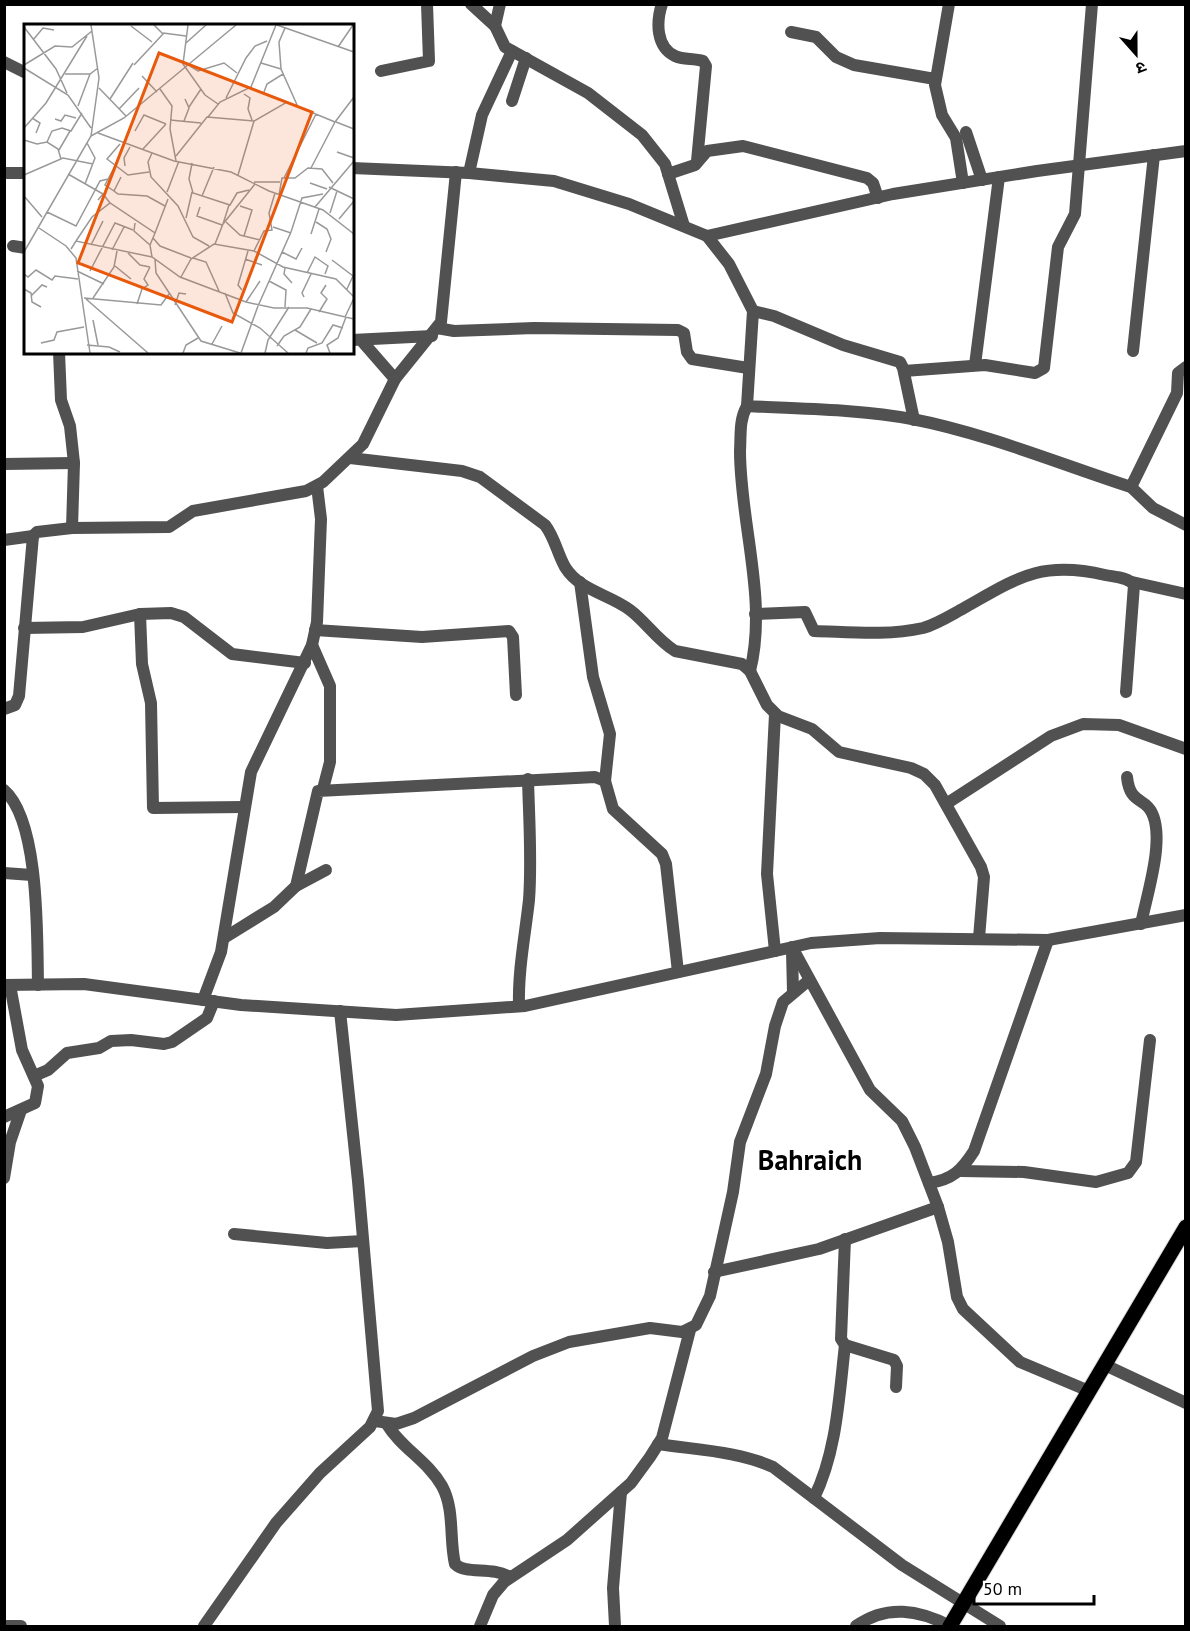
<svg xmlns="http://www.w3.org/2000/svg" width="1190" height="1631" viewBox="0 0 1190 1631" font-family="'PT Sans','Noto Sans Devanagari',sans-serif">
  <rect width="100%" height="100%" fill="#fff"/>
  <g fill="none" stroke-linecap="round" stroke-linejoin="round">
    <!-- primary casing -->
    <g stroke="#dbdbdb" stroke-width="17">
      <polyline id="primary" points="950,1626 1186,1227"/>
    </g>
    <!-- street -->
    <g stroke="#515151" stroke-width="12">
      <polyline points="471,4 495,26 505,47 588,93 642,135 665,164 684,226"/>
      <path d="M662 4C656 22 656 47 675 56 683 60 694 58 703 61L706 66 697 161"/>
      <polyline points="949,4 935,85 942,115 956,138 963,183"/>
      <polyline points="495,26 500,4"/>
      <polyline points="791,32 816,37 836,57 854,65 935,79"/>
      <polyline points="4,62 26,73"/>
      <polyline points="381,71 429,61 427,4"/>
      <polyline points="512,101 526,58"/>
      <polyline points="966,132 982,180"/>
      <polyline points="352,168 469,173 554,181 629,204 707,236 893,194 1037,171 1186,151"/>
      <polyline points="4,173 26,173"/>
      <polyline points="469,173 482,115 512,51"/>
      <polyline points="668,174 695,165 707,151 743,146 867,178 873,183 878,198"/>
      <path d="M707 236 729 264 753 311 747 406C801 409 858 409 912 419 985 433 1060 464 1131 487L1177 393 1178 373 1186 367"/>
      <polyline points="13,246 26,248"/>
      <polyline points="753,311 774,316 843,345 900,362 903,368 914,420"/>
      <polyline points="437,328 454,331 534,328 678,330 684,333 687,352 692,359 748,368"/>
      <polyline points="352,340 432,336"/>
      <polyline points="361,340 395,379"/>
      <polyline points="1133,351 1154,155"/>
      <polyline points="59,352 61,400 70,426 74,463 72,528"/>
      <polyline points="975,365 999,177"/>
      <polyline points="904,371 985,365 1035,373 1044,368 1058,247 1075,214 1092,4"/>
      <path d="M747 406C739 420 741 435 740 451 740 523 768 600 750 671"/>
      <path d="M350 458 462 471 480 477 545 525C555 538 557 553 565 567 580 591 609 594 630 610 646 622 657 640 675 651L742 664 750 671 767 705 778 716 812 729 839 752 911 768 924 774 935 785 981 867 984 877 979 938"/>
      <polyline points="4,464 74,463"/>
      <polyline points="1131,487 1153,508 1186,525"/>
      <polyline points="33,536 37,532 72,528 169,527 193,511 306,491 323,482 363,444 395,379 441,322 456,172"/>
      <polyline points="4,540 33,536 19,696 15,705 4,709"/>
      <polyline points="580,582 593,677 610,734 605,781"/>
      <polyline points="1132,582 1186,594"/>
      <polyline points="140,614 142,664 151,703 153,808 244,807"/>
      <path d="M755 614 805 612 814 631C850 632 887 636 923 628 937 624 951 615 964 608 1017 578 1041 560 1105 575 1114 577 1128 577 1134 585L1126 692"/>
      <polyline points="24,628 83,627 140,614 171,613 184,617 232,654 305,663"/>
      <polyline points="315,630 422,637 509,631 513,637 516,695"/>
      <polyline points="312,645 330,686 330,762 323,789"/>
      <polyline points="775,714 767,874 775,951"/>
      <path d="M1127 777C1130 805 1145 797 1152 813 1165 840 1147 894 1141 924"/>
      <path d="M4 790C40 821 37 939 38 985"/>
      <polyline points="946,804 1051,736 1083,724 1119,725 1186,749"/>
      <polyline points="4,873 32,875"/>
      <polyline points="296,886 326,870"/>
      <polyline points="224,938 274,907 296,886 318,791 595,777 605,781 613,809 662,854 666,864 678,972"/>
      <polyline points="792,947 870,1090 902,1121 915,1147 938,1207 948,1242 957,1297 963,1309 1020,1362 1089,1391"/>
      <polyline points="792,951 793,992"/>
      <polyline points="4,985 84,984 241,1005 396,1015 525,1006 811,943 880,938 1048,940 1186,915"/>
      <polyline points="203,1000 221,952 251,772 312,645 317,622 321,519 317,486"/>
      <path d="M519 1006C518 970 525 936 529 900 532 860 529 819 528 779"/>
      <polyline points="34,1076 48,1070 67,1053 99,1048 111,1041 131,1040 164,1044 172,1042 207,1018 214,1001"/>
      <polyline points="4,1117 35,1103 38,1086 22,1050 10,985"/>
      <polyline points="961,1171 1024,1172 1096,1182 1128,1173 1136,1162 1150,1040"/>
      <polyline points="4,1178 10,1142 21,1110"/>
      <path d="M929 1183C952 1180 962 1170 974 1151L1048 940"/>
      <polyline points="234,1234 327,1243 363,1241"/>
      <polyline points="845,1239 841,1339 845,1345 894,1360 897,1366 896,1387"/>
      <polyline points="714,1272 819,1249 938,1207"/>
      <polyline points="1105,1365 1186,1403"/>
      <polyline points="375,1421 396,1424 414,1418 533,1356 569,1342 650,1328 682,1332 696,1325 710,1296 733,1192 740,1142 766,1074 775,1026 783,1002 808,981"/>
      <path d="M386 1423C401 1448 428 1461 442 1486 455 1510 449 1539 455 1564 466 1575 492 1566 510 1577"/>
      <path d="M658 1444C697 1450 738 1451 773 1467L902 1565 1000 1626"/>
      <path d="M814 1498C837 1451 839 1396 845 1345"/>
      <polyline points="4,1626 21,1626"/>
      <polyline points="204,1626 276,1523 320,1473 370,1427 378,1411 358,1181 340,1011"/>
      <polyline points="480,1626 493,1595 504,1582 567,1540 631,1483 650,1457 662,1438 690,1330"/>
      <polyline points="615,1626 613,1588 621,1492"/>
      <path d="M856 1626C887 1604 919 1610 950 1626"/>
    </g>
    <!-- primary -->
    <use href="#primary" stroke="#000" stroke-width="15"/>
  </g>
  <g text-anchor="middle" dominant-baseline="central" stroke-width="6" stroke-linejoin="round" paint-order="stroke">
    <!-- town labels -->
    <g font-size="28" font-weight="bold" fill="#000" stroke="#fff">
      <text x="810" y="1159">Bahraich</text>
    </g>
  </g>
  <!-- overview -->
  <g transform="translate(24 24)">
    <rect width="330" height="330" fill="#fff"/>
    <path fill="none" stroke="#999" stroke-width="1.5" d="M164 1 159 40 181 71 194 80M253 1 330 28M107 2 128 18M0 3 32 45 43 69M261 4 255 18 257 45 274 83M139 9 162 12M9 16 19 4 30 6M162 19 182 1M314 23 329 1M237 39 257 45M0 41 31 22 48 23 68 7M110 41 139 10 130 1M166 42 174 47 200 39 213 49M0 44 44 71 67 104M41 50H66L74 44M118 52 133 68M75 64 102 92M226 64 263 78M136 65 148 82 146 105 152 137M240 68 243 60 259 50M220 70 226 74 224 85 228 96M202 74 222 34 231 22 243 17M86 75 109 39M54 82 66 50M165 83 177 65M95 85 115 64M184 93 196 78 227 63 252 1M8 94 16 99 12 109M31 95 37 97 41 91 52 94M146 96 177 99M160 97 165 84 161 75M312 98 330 105M0 104 22 79 63 12M111 107 120 91 142 100M74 109 150 137 207 148 245 167 299 186 330 210M67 112 100 94 212 1M0 116 13 120 23 118 34 125 37 135M23 118 28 107 38 104 47 107 58 89M96 120 83 135 104 151 125 148M119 125 142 100M35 126 46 107M313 128 330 134M128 129 124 138 127 153 154 182 169 213 185 222M152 132 183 93 230 97M168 139 165 155 169 169 206 181 213 169 225 166M101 142 100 134 106 123M287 144 311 98M44 150 79 170M0 151 39 134 69 140M214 151 230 97 263 78 311 98 330 73M97 153 90 167 94 170 123 172 141 182M260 154 292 90M230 158H256M286 159 303 165M61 160 71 134 63 119M305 163 330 175M90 167 81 161 91 142M143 168 155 137M251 169 245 189 248 206 240 207 230 227 259 243 312 255 330 273M255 171 258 154H271L284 144 298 145 309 159M0 172 18 193M178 172 190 143M74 176 79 170 86 179M216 182 228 186 220 212M176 183 173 192 198 201M291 183 330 137M23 188 52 202 76 157 84 155M306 189 313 167M162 194 168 168M315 195 330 177M202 198 216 211 236 216M292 198 303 205 307 215 302 228M111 199 110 207 126 221M199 200 205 181M249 203 267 209M15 204 42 222 52 234 66 329M131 209 144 175M287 210 295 185M129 214 136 222 167 234M52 217 68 193 86 179 131 209 126 221 128 233M191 220 199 200 231 160M67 221 79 197M47 225 52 217 128 233 156 253 222 278 250 284H283L330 295M88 226 100 203M0 228 67 112 75 54 67 1M258 228 272 235 278 224M104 229 116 241 126 243M169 234 182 238 195 267M131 235 132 249 177 317 216 329M221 235 238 241M308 236 329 252 323 265M91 242 107 255M261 244 260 250 268 259M53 247 80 260M66 247 91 199 109 206M283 249 291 233 304 242 301 250M0 250 4 253 12 246 28 256 31 252 54 255M157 253 167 235 190 220 230 227M245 257 262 266 261 283M0 265 7 269 8 278 17 283M218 266 214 261 224 227M201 269 209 289 236 304 264 329M7 272 18 261 23 263M280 273 278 269 287 250M60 274 137 281 145 270M69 274 90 243 93 227M62 275 124 329M222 278 236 257M113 280 118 265 124 261 120 255 126 243M151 281 155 269 162 270M234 282 267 208 278 174 299 170M295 288 303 275 297 269 302 261M321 293 330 274M69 296 74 321M271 306 293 319M17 319 30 316 33 308 60 303M188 320 198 302M63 321 85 323 96 328M253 322 260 312 276 303 287 285M159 329 162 321 174 314M217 329 234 282M241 329 244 316 265 283M282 329 284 324 298 319 309 301 319 304M306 329 303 321 314 314 322 293"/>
    <path fill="#e8590c" fill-opacity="0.15" stroke="#e8590c" stroke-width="3" d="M135 29 288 88 208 298 54 239Z"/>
    <rect width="330" height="330" fill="none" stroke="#000" stroke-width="3"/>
  </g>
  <!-- border -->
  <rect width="1190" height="1631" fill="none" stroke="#000000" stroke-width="12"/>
  <!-- north arrow -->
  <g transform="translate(1136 54) rotate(159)" stroke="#ffffff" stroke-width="4.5" paint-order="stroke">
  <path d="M0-4.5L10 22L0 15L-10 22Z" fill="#000000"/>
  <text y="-9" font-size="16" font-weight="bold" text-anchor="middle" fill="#000000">उ</text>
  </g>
  <!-- scale -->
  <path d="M974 1595v9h120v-9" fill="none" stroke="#000000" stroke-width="3"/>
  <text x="983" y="1595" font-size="18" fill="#000000" stroke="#ffffff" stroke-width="4.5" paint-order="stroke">50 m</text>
</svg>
